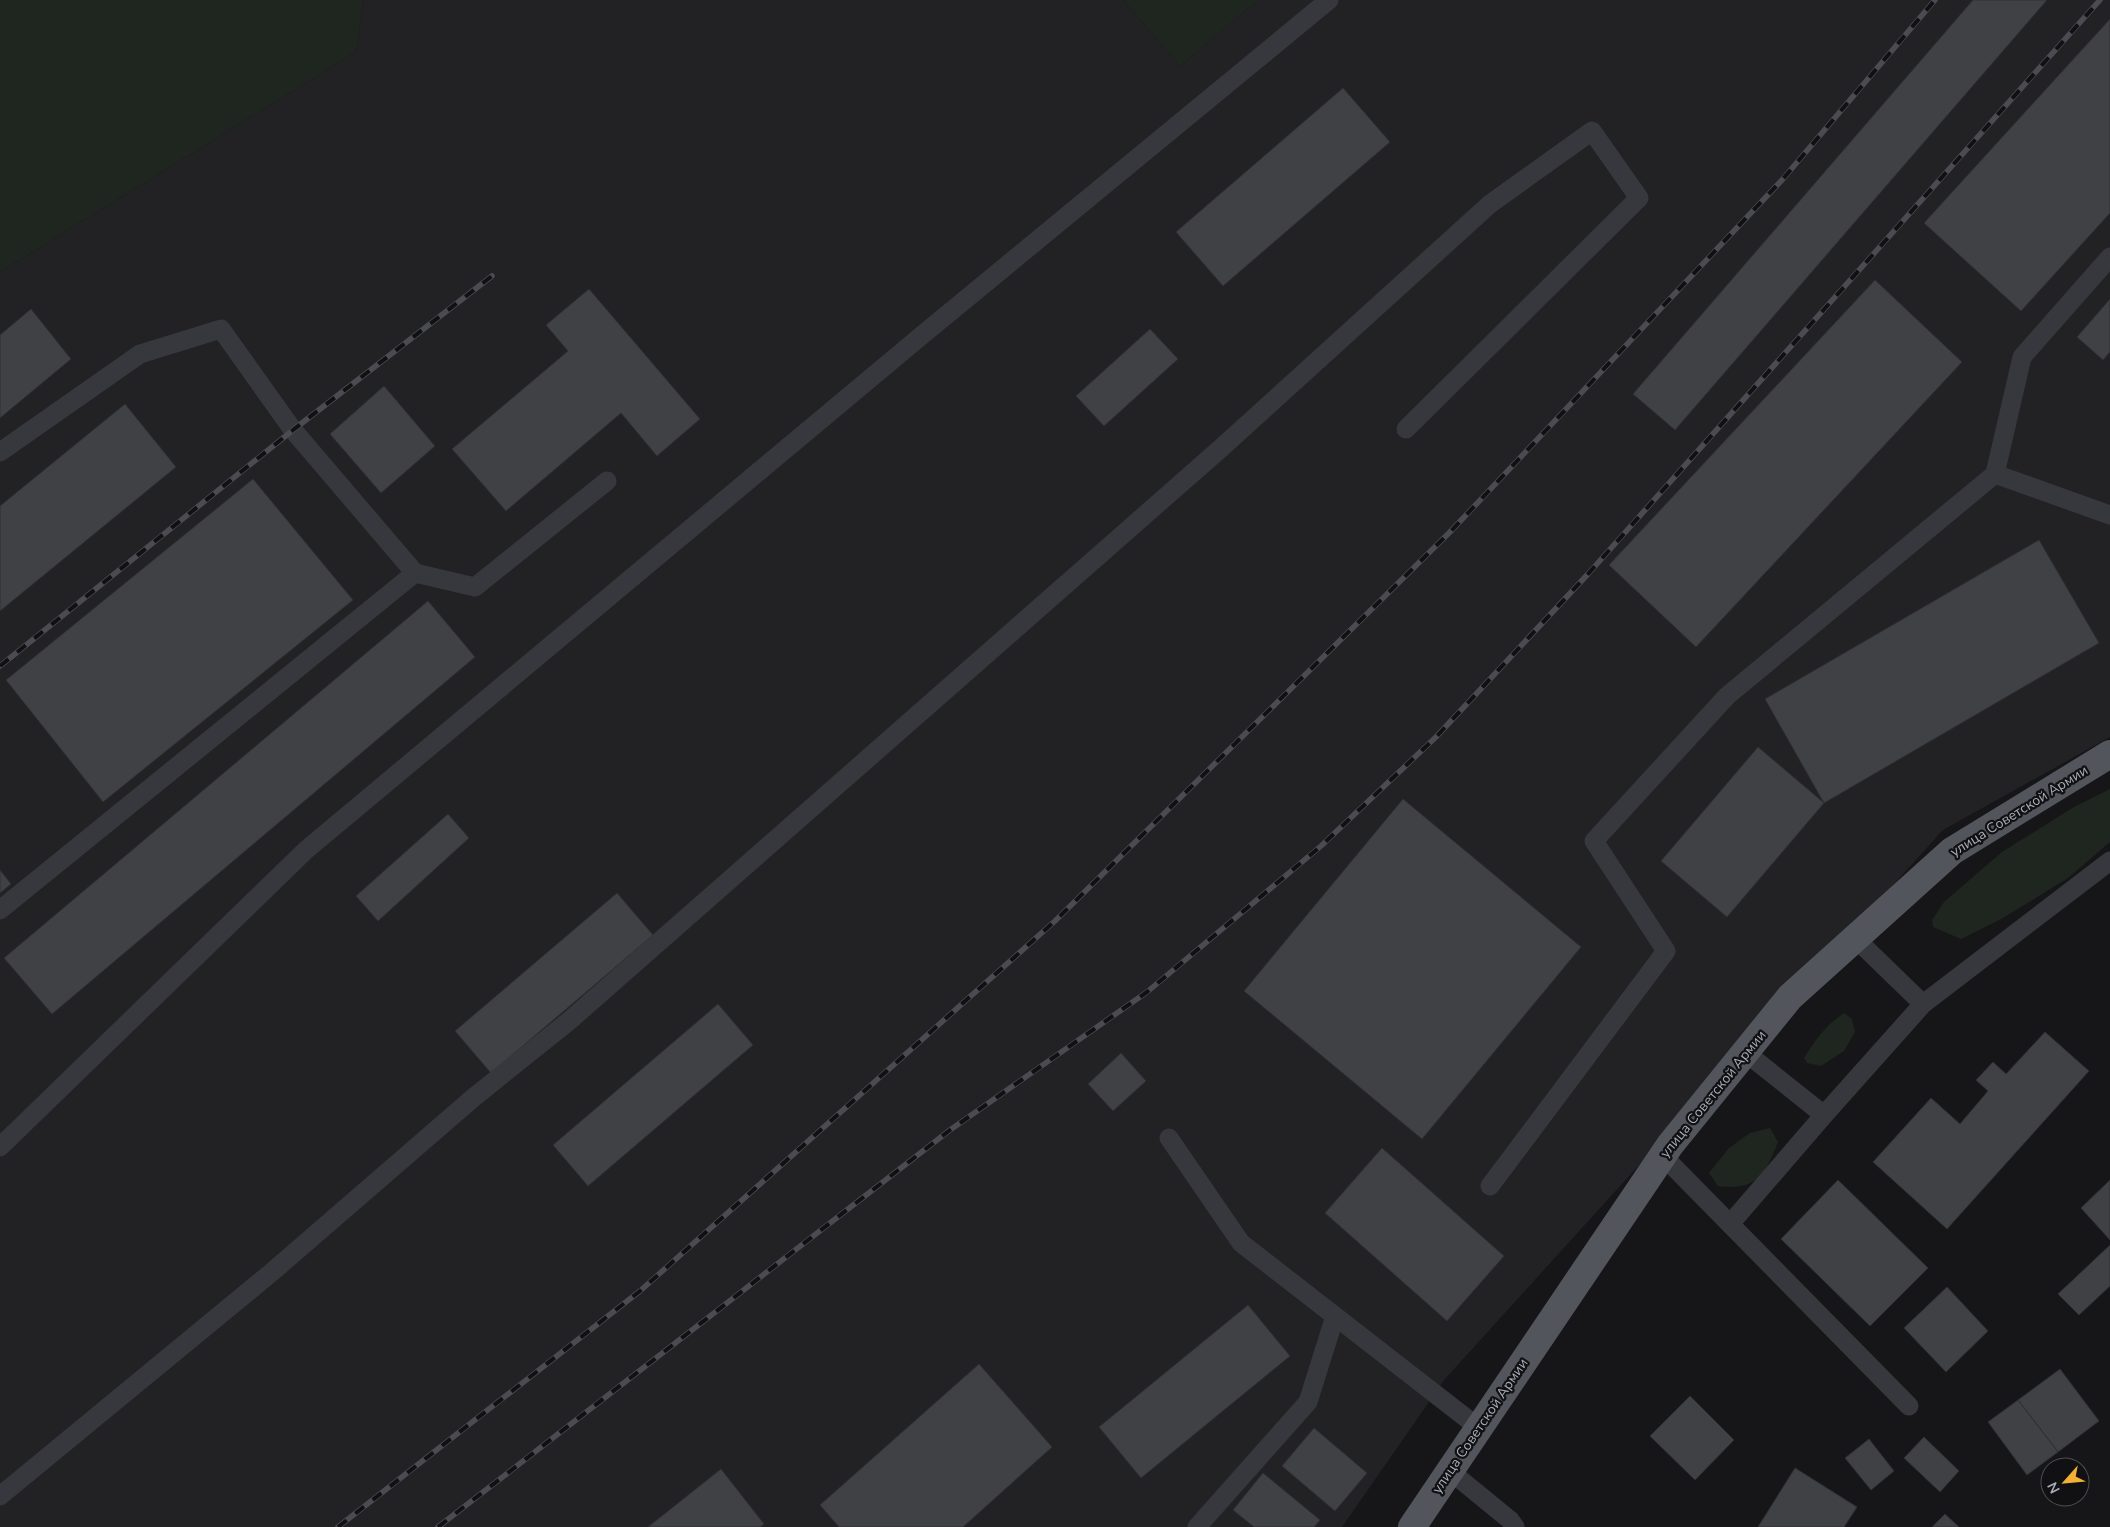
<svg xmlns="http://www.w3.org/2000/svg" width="2110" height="1527" viewBox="0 0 2110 1527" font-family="'Nunito Sans',sans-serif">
  <rect width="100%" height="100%" fill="#161618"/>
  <!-- built -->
  <polygon fill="#222225" points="363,0 1123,0 1180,66 1258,0 2110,0 2110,737 1943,830 1445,1379 1342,1527 0,1527 0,272 356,52"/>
  <!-- green -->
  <g fill="#1e261f">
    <polygon points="0,0 363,0 356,52 0,272"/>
    <polygon points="1123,0 1258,0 1180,66"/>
    <polygon points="2110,789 2110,842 2068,878 2003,918 1961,939 1933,927 1932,920 1944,902 2002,852 2074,807"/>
    <path d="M1844 1013 1852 1019 1855 1032 1844 1051 1821 1066 1807 1063 1804 1058C1815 1040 1826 1025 1844 1013Z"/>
    <path d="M1770 1128 1778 1142C1765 1175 1756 1191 1718 1186L1709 1173 1729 1148 1750 1133Z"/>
  </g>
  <!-- building -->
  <g fill="#404145" stroke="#303034">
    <polygon points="1973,0 2047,0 1675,430 1633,394"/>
    <polygon points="2110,19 2110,213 2021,311 1924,223"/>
    <polygon points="1343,88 1390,142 1223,286 1176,232"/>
    <polygon points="1875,280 1962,362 1696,647 1609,565"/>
    <polygon points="589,289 700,419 657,456 621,413 506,511 452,449 568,351 546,325"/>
    <polygon points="2110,299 2110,352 2103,360 2077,337"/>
    <polygon points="31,309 71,359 0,418 0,335"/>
    <polygon points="1150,329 1178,359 1104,426 1076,396"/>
    <polygon points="384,386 435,446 381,493 330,434"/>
    <polygon points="125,404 176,467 0,611 0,506"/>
    <polygon points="253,479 353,600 103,802 6,680"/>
    <polygon points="2039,540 2099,643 1824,803 1765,699"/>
    <polygon points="428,601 475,657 52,1014 4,958"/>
    <polygon points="1758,747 1824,803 1727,917 1661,861"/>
    <polygon points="1403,799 1581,947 1422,1139 1244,991"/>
    <polygon points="448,814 469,838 378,921 356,896"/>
    <polygon points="0,870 11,884 0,893"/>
    <polygon points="617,893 653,935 491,1073 455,1031"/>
    <polygon points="718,1004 753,1045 588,1186 553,1145"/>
    <polygon points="2045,1032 2089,1071 1947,1229 1873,1162 1931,1098 1960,1124 1988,1091 1976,1080 1993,1062 2006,1074"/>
    <polygon points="1121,1053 1146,1081 1113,1111 1088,1084"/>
    <polygon points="1382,1148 1504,1256 1447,1321 1325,1213"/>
    <polygon points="1838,1180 1928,1268 1870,1326 1781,1239"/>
    <polygon points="2110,1180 2110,1240 2081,1208"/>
    <polygon points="2110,1245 2110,1286 2079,1315 2058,1294"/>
    <polygon points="1947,1287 1988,1331 1946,1372 1904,1328"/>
    <polygon points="1248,1305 1290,1356 1141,1478 1099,1427"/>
    <polygon points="979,1364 1052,1447 963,1527 839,1527 820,1505"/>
    <polygon points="2060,1369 2099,1421 2058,1452 2018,1400"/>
    <polygon points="1690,1396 1734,1440 1695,1480 1650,1436"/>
    <polygon points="2018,1400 2058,1452 2027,1475 1988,1422"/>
    <polygon points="1314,1428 1367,1473 1335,1511 1282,1466"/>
    <polygon points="1924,1437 1959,1471 1940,1492 1904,1458"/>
    <polygon points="1869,1439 1894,1471 1871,1490 1845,1458"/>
    <polygon points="1795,1468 1857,1507 1844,1527 1758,1527"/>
    <polygon points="721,1469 764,1524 760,1527 648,1527"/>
    <polygon points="1263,1473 1320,1520 1314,1527 1254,1527 1233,1510"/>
    <polygon points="1945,1514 1959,1527 1932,1527"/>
  </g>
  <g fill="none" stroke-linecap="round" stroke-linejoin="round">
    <!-- service -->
    <g stroke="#37383d" stroke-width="19">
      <polyline points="0,452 140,354 221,329 293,430 415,573"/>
      <polyline points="1995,474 2022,357 2110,257"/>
      <polyline points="0,910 415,573 475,587 607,481"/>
      <polyline points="1856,939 1923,1004"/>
      <polyline points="1745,1052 1824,1115"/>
      <polyline points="1169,1138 1241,1243 1479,1428"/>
      <polyline points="0,1147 306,850 921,336 1329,0"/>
      <polyline points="1663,1156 1909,1406"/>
      <polyline points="1490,1186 1666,951 1594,841 1727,696 1995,474 2110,515"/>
      <polyline points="1730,1224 1824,1115 1923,1004 2110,861"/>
      <polyline points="1450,1471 1510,1520 1515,1527"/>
      <polyline points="0,1496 272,1272 473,1098 569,1021 1220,449 1490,204 1592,131 1639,198 1406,429"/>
      <polyline points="1197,1527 1308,1402 1335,1316"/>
    </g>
    <!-- primary -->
    <polyline stroke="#53555c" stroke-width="28" points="1412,1527 1670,1145 1790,997 1952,851 2110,754"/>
    <!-- rail casing -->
    <g stroke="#4a4c52" stroke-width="5.5">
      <g id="rail">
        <polyline points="0,666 293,430 492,276"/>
        <polyline points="338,1527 640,1291 1055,921 1450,532 1782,180 1935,0"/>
        <polyline points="438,1527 950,1130 1147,992 1321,846 1436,737 1588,574 2100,0"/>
      </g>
    </g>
    <!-- rail -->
    <use href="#rail" stroke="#111113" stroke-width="4" stroke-dasharray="11" stroke-linecap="butt"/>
  </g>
  <g text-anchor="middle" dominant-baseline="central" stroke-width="4.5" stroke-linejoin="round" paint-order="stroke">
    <!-- street labels -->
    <g font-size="14" fill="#a8adb8" stroke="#111113">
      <text transform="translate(2019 811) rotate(-32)">улица Советской Армии</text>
      <text transform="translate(1713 1094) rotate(-51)">улица Советской Армии</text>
      <text transform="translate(1480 1426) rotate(-56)">улица Советской Армии</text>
    </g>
  </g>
  <!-- north arrow -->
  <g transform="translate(2065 1482) rotate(243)"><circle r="24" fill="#111113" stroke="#4d4f55"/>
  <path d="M0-4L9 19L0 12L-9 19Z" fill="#f2b134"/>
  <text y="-8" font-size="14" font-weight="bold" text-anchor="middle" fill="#a8adb8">N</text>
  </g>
</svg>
